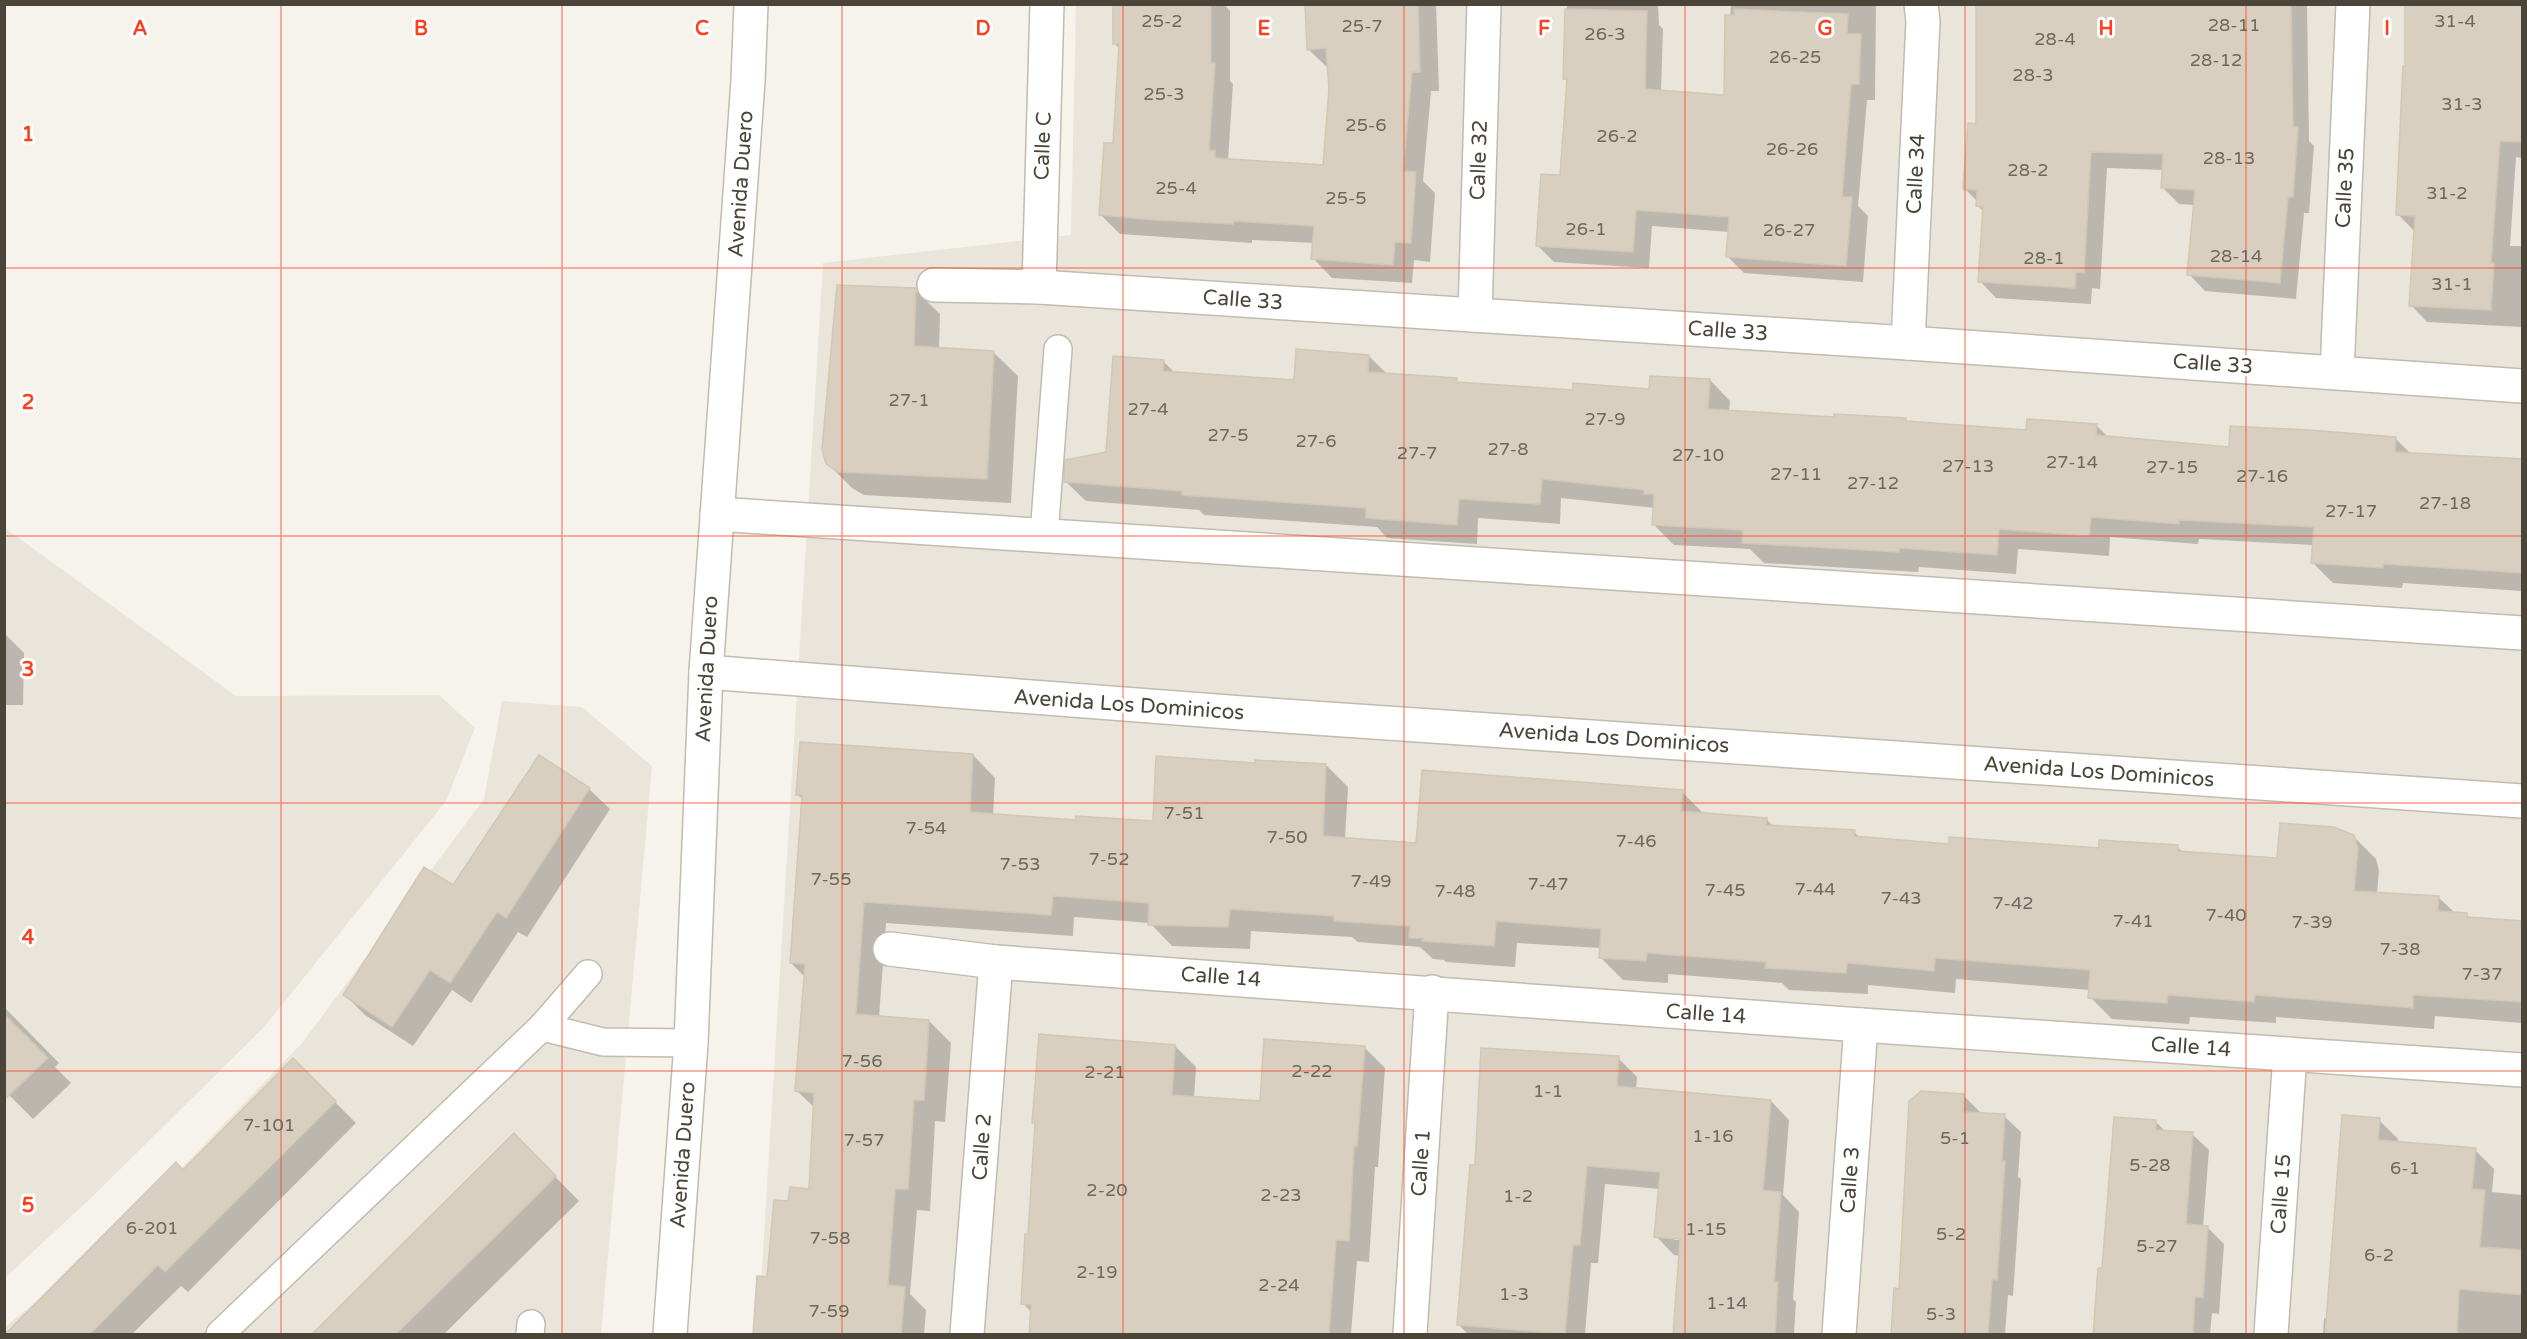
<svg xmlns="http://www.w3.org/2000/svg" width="2527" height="1339" viewBox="0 0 2527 1339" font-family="'Varela Round',sans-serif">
  <rect width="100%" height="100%" fill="#f6f3ec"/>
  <!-- residential -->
  <g fill="#eae5da">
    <polygon points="1076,5 2522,5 2522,1334 758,1334 823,263 1071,235"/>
    <polygon points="5,528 236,696 439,695 475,728 446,801 265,1026 94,1195 5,1278"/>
    <polygon points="502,701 582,707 652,766 601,1334 5,1334 5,1327 112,1240 302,1043 484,799"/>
  </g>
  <!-- shadow -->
  <g fill="#0003" fill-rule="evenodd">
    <polygon points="1115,4 1224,4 1230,11 1230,81 1233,84 1228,160 1324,167 1330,89 1329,69 1308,49 1307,4 1436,4 1439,91 1431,91 1423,181 1435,193 1430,262 1414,260 1412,283 1332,278 1313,258 1314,243 1252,240 1252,243 1120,234 1100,214 1114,145 1120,49 1114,43"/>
    <polygon points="1567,4 1658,4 1659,25 1663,29 1661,92 1725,97 1731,4 1876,4 1875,100 1867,100 1858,206 1868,216 1863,282 1744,273 1728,257 1730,232 1652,226 1649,268 1554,262 1537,245 1561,177 1568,82 1565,79"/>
    <polygon points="1977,4 2307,4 2309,141 2314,146 2309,213 2304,213 2296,299 2205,291 2189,274 2195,205 2179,204 2162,187 2164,170 2107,168 2100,289 2092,288 2091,304 1996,298 1980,281 1984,212 1978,206 1978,202 1965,189 1977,126"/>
    <polygon points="2522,4 2522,158 2516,157 2510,246 2522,246 2522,327 2427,322 2411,305 2414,231 2398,214 2407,68"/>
    <polygon points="915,290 940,314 939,349 993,352 1018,376 1011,503 864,495 852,488 827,463"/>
    <polygon points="1369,356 1388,375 1456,380 1460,384 1574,392 1651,390 1710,380 1730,401 1729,412 1835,418 1905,419 1909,423 2028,432 2096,425 2109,438 2230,449 2395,438 2411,454 2522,460 2522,591 2403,583 2402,588 2333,583 2313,563 2314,545 2199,539 2198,544 2110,537 2109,556 2018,549 2016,574 1919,567 1918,572 1764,563 1750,549 1674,545 1654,525 1655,508 1561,498 1560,524 1478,518 1477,544 1387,538 1377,527 1204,515 1199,510 1086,501 1065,481 1107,453 1163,361 1175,373 1295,381"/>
    <polygon points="4,633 24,653 23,705 4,705"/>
    <polygon points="973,755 995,778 993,816 1077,822 1154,823 1256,765 1326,765 1348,787 1345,839 1418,844 1682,792 1705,815 1766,819 1774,827 1854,832 1860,838 1950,846 2100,849 2177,847 2184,853 2279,859 2353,836 2376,859 2379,871 2377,893 2438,897 2455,913 2466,914 2471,919 2522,922 2522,1023 2435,1016 2434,1029 2276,1017 2276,1023 2190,1017 2189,1024 2112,1019 2090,997 2090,990 1956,979 1955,993 1868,985 1868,994 1789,990 1782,983 1668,974 1668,983 1623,980 1601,958 1601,948 1517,943 1515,967 1446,962 1444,960 1433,959 1420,947 1358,942 1352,937 1251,931 1250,949 1172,946 1150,923 1074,917 1073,936 886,923 879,1017 929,1021 951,1043 945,1122 935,1121 930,1211 917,1210 910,1294 926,1310 924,1334 754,1334 790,1203 811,1191 815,1108 797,1091 805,977 791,963 803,800 798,795"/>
    <polygon points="589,789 610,809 527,937 518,932 471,1003 452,990 413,1046 365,1015 345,995 453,887"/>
    <polygon points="4,1007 59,1063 55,1067 71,1083 33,1119 4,1090"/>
    <polygon points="1175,1046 1196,1067 1194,1098 1261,1103 1364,1047 1385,1068 1378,1167 1375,1167 1369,1262 1357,1261 1351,1334 1031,1334 1032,1313 1023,1303 1037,1126 1033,1122"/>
    <path d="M1618 1058 1637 1077 1636 1090 1771 1101 1789 1120 1783 1195 1799 1212 1793 1299 1796 1302 1794 1334H1675L1681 1256 1674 1255 1656 1236 1660 1189 1605 1184 1598 1263H1591L1585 1334H1468L1458 1324 1477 1167ZM1674 1237 1688 1240H1674Z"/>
    <polygon points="293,1060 356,1123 188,1292 181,1286 132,1334 6,1334 183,1171"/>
    <polygon points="1963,1095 1980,1112 1980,1114 2004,1116 2021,1132 2018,1177 2021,1179 2013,1296 2008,1295 2005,1334 1893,1334 1901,1290"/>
    <polygon points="2379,1120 2398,1139 2398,1143 2475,1150 2494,1169 2492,1192 2522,1195 2522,1334 2323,1334 2324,1318 2327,1319"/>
    <polygon points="2155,1121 2166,1132 2192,1134 2209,1150 2203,1227 2207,1227 2224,1244 2219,1314 2212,1313 2210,1334 2094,1334 2104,1270"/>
    <polygon points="514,1135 579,1201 444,1334 313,1334"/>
  </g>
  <!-- building -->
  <g fill="#d8cfc1" stroke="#d3c7b4" stroke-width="1.5">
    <polygon points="1113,4 1211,4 1211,63 1215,63 1209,150 1215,151 1215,158 1323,165 1329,89 1326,48 1307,50 1305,4 1418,4 1420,72 1412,72 1403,171 1416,172 1411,243 1395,242 1393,265 1311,259 1314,226 1234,221 1233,224 1156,220 1099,215 1104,143 1113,143 1119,44 1113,44"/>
    <polygon points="1976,4 2291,4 2293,127 2298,127 2293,197 2288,197 2280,283 2187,275 2195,190 2161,188 2163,154 2091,152 2084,273 2076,272 2075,288 1978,282 1983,207 1976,206 1977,190 1963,189 1968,123 1976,124"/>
    <polygon points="2405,4 2523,4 2523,142 2500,141 2491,263 2494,263 2491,310 2409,306 2415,216 2396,215 2403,66 2405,66"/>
    <polygon points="1565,9 1647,11 1645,89 1724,95 1725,15 1734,15 1734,9 1848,14 1847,34 1861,34 1859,84 1851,84 1842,197 1852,197 1846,266 1726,257 1729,217 1636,210 1633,252 1536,246 1541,174 1560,175 1567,79 1563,79"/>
    <polygon points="837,285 916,288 914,346 994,351 987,479 838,472 826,464 822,449"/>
    <polygon points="1296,349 1369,355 1368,372 1457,378 1457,382 1573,390 1573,383 1649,389 1650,376 1710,379 1708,409 1834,417 1834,414 1906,418 1906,421 2026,430 2027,419 2097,424 2096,435 2229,447 2230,426 2309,430 2396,437 2395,452 2523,459 2523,573 2383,564 2383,568 2311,563 2314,527 2179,520 2179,524 2091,517 2089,536 1999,529 1997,555 1899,548 1899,552 1742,543 1743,530 1652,525 1654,494 1644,494 1644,490 1542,479 1540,504 1459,499 1457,525 1366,518 1366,508 1182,495 1182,491 1064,482 1065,460 1106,452 1113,356 1164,360 1163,371 1294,380"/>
    <polygon points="800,742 973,754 970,812 1075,820 1076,816 1153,821 1156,756 1255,763 1255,760 1326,764 1323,836 1416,843 1422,770 1683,790 1681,811 1767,818 1766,825 1855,830 1854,836 1949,844 1949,837 2099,848 2099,840 2178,845 2178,851 2277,858 2280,823 2334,827 2354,835 2358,848 2354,891 2439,896 2438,911 2467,913 2467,917 2523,921 2523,1002 2413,995 2413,1008 2255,995 2254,1002 2168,995 2167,1003 2088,998 2090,970 1935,958 1934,971 1847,963 1846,973 1765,968 1766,962 1647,953 1646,961 1599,958 1601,929 1496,921 1494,946 1422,941 1423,938 1409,938 1410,926 1334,921 1334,916 1230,909 1228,927 1148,925 1149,903 1053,896 1051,915 864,902 856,1014 929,1020 924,1100 914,1100 908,1189 895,1189 888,1285 905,1287 901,1335 753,1335 757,1276 767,1277 774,1200 788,1201 790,1187 809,1189 814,1093 795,1091 805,964 790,963 802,795 796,795"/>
    <polygon points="539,755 590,788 506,918 497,912 450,983 430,970 392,1027 343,995 424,867 453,885"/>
    <polygon points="4,1014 48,1058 4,1100"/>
    <polygon points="1039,1034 1175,1045 1172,1095 1260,1101 1264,1039 1365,1046 1357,1147 1354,1146 1349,1241 1336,1240 1329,1335 1029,1335 1031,1305 1021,1304 1025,1234 1028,1234 1035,1123 1032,1123"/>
    <polygon points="1481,1048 1619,1056 1617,1086 1771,1100 1763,1190 1781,1192 1774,1282 1778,1282 1775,1335 1673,1335 1680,1239 1654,1237 1660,1172 1587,1166 1580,1245 1573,1245 1565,1334 1457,1325 1470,1165 1475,1165"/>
    <polygon points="293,1058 336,1101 165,1272 158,1265 89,1335 4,1335 176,1162 183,1170"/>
    <polygon points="1921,1091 1964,1094 1963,1112 2005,1114 2002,1161 2005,1161 1997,1280 1992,1279 1988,1335 1891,1335 1894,1288 1899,1289 1909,1101"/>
    <polygon points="2342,1115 2380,1118 2378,1140 2476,1148 2472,1189 2485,1190 2480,1247 2523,1250 2523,1295 2459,1289 2457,1335 2325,1335"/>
    <polygon points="2114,1117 2156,1120 2156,1130 2193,1132 2186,1224 2208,1226 2203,1298 2195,1297 2193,1335 2093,1335 2098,1268 2102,1268"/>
    <polygon points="514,1133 556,1176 508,1224 395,1335 311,1335"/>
  </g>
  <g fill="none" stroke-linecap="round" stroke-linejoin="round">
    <!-- service casing -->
    <g stroke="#c2bbae" stroke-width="30">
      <g id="service">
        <polyline points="1044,535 1058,349"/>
        <polyline points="542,1027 588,974"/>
        <polyline points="220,1334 542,1027 603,1042 691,1043"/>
        <polyline points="530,1334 531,1324"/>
      </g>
    </g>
    <!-- minor casing -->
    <g stroke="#c2bbae" stroke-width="36">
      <g id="minor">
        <polyline points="934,285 1039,287 1908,343 2522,386"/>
        <polyline points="1039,287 1047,4"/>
        <polyline points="1475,315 1484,4"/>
        <polyline points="1908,343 1923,21 1921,4"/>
        <polyline points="2337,372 2353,4"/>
        <polyline points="717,514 2522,633"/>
        <polyline points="706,672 1242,713 2522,801"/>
        <polyline points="890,949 996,962 1861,1025 2522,1070"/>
        <polyline points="670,1334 691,1043 706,672 748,81 751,4"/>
        <polyline points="967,1334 996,962"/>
        <polyline points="1410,1334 1432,992"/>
        <polyline points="1839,1334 1861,1025"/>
        <polyline points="2271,1334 2290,1054"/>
      </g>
    </g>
    <!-- service -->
    <use href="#service" stroke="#fff" stroke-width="27"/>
    <!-- minor -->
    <use href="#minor" stroke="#fff" stroke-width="33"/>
  </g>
  <!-- grid -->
  <path fill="none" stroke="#fc3f1d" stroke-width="1.5" stroke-opacity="0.55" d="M281 4V1334M562 4V1334M842 4V1334M1123 4V1334M1404 4V1334M1685 4V1334M1965 4V1334M2246 4V1334M4 268H2522M4 536H2522M4 803H2522M4 1071H2522"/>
  <g text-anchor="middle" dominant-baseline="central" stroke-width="6" stroke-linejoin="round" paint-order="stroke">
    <!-- number labels -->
    <g font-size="18" fill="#6e675b">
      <text x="1162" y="21">25-2</text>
      <text x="2455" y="21">31-4</text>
      <text x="2234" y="25">28-11</text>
      <text x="1362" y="26">25-7</text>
      <text x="1605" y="34">26-3</text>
      <text x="2055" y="39">28-4</text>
      <text x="1795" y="57">26-25</text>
      <text x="2216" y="60">28-12</text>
      <text x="2033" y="75">28-3</text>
      <text x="1164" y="94">25-3</text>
      <text x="2462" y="104">31-3</text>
      <text x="1366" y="125">25-6</text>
      <text x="1617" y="136">26-2</text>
      <text x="1792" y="149">26-26</text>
      <text x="2229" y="158">28-13</text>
      <text x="2028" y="170">28-2</text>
      <text x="1176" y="188">25-4</text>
      <text x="2447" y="193">31-2</text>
      <text x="1346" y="198">25-5</text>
      <text x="1586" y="229">26-1</text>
      <text x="1789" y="230">26-27</text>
      <text x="2236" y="256">28-14</text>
      <text x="2044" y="258">28-1</text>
      <text x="2452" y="284">31-1</text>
      <text x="909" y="400">27-1</text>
      <text x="1148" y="409">27-4</text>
      <text x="1605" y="419">27-9</text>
      <text x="1228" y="435">27-5</text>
      <text x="1316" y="441">27-6</text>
      <text x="1508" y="449">27-8</text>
      <text x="1417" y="453">27-7</text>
      <text x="1698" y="455">27-10</text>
      <text x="2072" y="462">27-14</text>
      <text x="1968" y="466">27-13</text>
      <text x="2172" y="467">27-15</text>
      <text x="1796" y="474">27-11</text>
      <text x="2262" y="476">27-16</text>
      <text x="1873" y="483">27-12</text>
      <text x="2445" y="503">27-18</text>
      <text x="2351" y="511">27-17</text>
      <text x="1184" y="813">7-51</text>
      <text x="926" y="828">7-54</text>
      <text x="1287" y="837">7-50</text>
      <text x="1636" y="841">7-46</text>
      <text x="1109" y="859">7-52</text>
      <text x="1020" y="864">7-53</text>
      <text x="831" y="879">7-55</text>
      <text x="1371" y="881">7-49</text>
      <text x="1548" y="884">7-47</text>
      <text x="1815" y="889">7-44</text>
      <text x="1725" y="890">7-45</text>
      <text x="1455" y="891">7-48</text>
      <text x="1901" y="898">7-43</text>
      <text x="2013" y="903">7-42</text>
      <text x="2226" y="915">7-40</text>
      <text x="2133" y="921">7-41</text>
      <text x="2312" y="922">7-39</text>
      <text x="2400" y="949">7-38</text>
      <text x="2482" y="974">7-37</text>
      <text x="862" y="1061">7-56</text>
      <text x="1312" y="1071">2-22</text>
      <text x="1105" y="1072">2-21</text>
      <text x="1548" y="1091">1-1</text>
      <text x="269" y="1125">7-101</text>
      <text x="1713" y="1136">1-16</text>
      <text x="1955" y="1138">5-1</text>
      <text x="864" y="1140">7-57</text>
      <text x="2150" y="1165">5-28</text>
      <text x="2405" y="1168">6-1</text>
      <text x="1107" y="1190">2-20</text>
      <text x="1281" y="1195">2-23</text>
      <text x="1518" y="1196">1-2</text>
      <text x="152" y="1228">6-201</text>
      <text x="1706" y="1229">1-15</text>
      <text x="1951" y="1234">5-2</text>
      <text x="830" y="1238">7-58</text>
      <text x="2157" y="1246">5-27</text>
      <text x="2379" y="1255">6-2</text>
      <text x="1097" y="1272">2-19</text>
      <text x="1279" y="1285">2-24</text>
      <text x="1514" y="1294">1-3</text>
      <text x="1727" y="1303">1-14</text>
      <text x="829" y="1311">7-59</text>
      <text x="1941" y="1314">5-3</text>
    </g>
    <!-- street labels -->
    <g font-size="21" fill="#4b4439" stroke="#fff">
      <text transform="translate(1043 146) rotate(-88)">Calle C</text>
      <text transform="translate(1479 160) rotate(-88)">Calle 32</text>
      <text transform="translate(1916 174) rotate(-87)">Calle 34</text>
      <text transform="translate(741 184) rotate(-86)">Avenida Duero</text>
      <text transform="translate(2345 188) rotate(-87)">Calle 35</text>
      <text transform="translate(1243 300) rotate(4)">Calle 33</text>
      <text transform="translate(1728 331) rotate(4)">Calle 33</text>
      <text transform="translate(2213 364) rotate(4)">Calle 33</text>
      <text transform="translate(707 669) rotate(-87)">Avenida Duero</text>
      <text transform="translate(1129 705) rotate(4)">Avenida Los Dominicos</text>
      <text transform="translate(1614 738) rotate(4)">Avenida Los Dominicos</text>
      <text transform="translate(2099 772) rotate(4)">Avenida Los Dominicos</text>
      <text transform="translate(1221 977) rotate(4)">Calle 14</text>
      <text transform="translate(1706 1014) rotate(4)">Calle 14</text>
      <text transform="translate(2191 1047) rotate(4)">Calle 14</text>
      <text transform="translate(982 1147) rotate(-86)">Calle 2</text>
      <text transform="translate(683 1155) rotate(-86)">Avenida Duero</text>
      <text transform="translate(1421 1163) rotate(-86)">Calle 1</text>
      <text transform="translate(1850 1180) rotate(-86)">Calle 3</text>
      <text transform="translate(2281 1194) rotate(-86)">Calle 15</text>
    </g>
  </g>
  <g font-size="20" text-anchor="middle" font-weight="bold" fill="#fc3f1d" stroke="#fff" stroke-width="6" stroke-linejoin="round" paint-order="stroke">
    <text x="140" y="35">A</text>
    <text x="421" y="35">B</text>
    <text x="702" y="35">C</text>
    <text x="983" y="35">D</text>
    <text x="1264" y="35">E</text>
    <text x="1544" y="35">F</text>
    <text x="1825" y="35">G</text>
    <text x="2106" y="35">H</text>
    <text x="2387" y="35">I</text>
    <text x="28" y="141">1</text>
    <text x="28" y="409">2</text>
    <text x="28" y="676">3</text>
    <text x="28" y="944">4</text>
    <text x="28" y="1212">5</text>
  </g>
  <!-- border -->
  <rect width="2527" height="1339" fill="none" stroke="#4b4439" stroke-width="12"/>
</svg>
